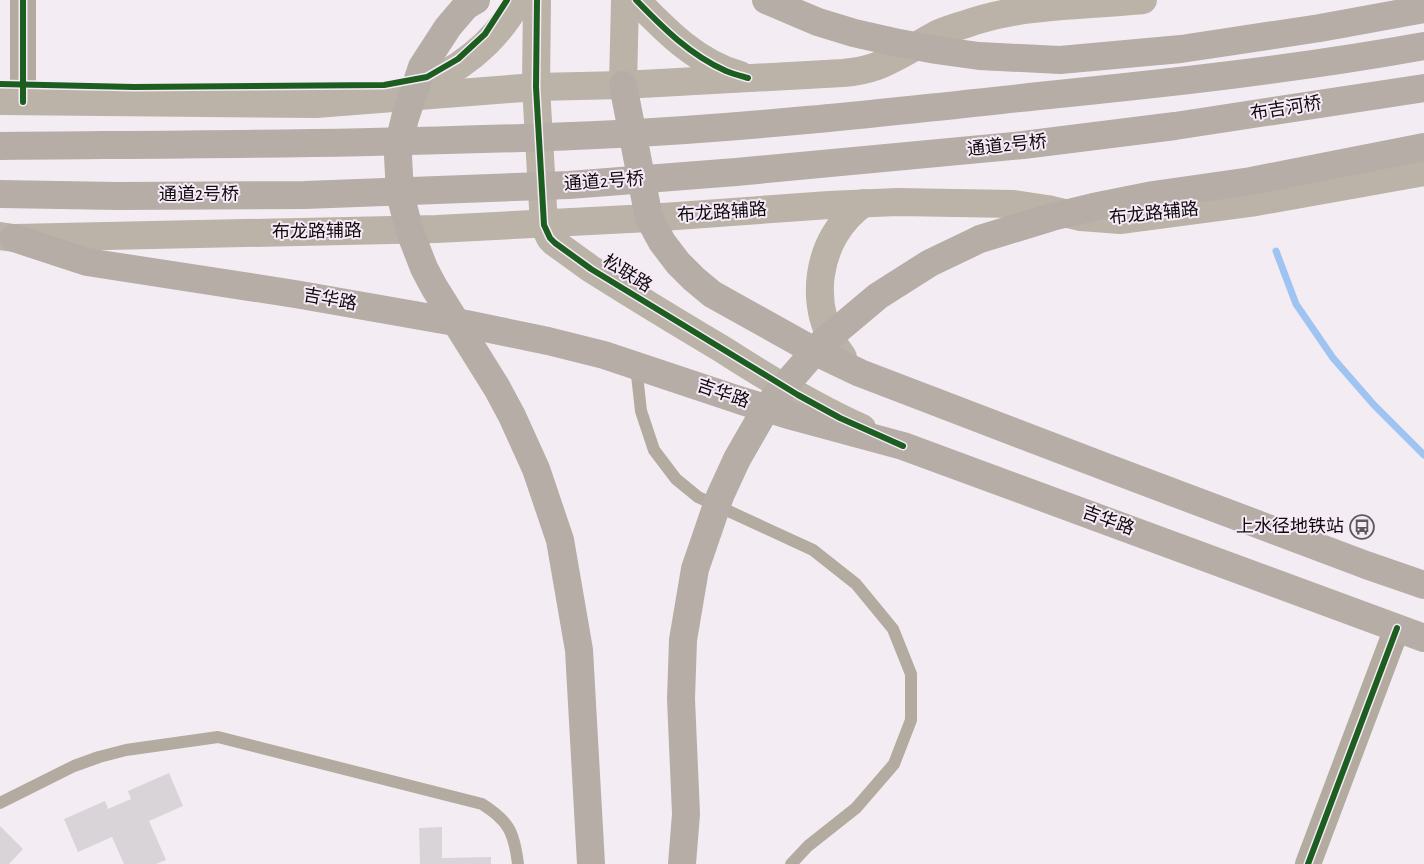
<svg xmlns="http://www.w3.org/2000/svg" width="1424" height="864" viewBox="0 0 1424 864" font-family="'Alegreya Sans','Noto Sans SC',sans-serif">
  <rect width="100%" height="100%" fill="#f3edf3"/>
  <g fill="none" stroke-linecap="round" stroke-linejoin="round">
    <!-- stream -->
    <polyline stroke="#a0c4f1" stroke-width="7" points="1276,251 1296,304 1333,358 1374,405 1424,455"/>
  </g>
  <!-- building -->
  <g fill="#d8d4d8">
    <polygon points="169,773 183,806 149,821 166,860 156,864 124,864 112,837 78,852 64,819 105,801 108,809 131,799 128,791"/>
    <polygon points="0,826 23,849 9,864 0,864"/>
    <polygon points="442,827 442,858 491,857 491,864 420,864 419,828"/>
  </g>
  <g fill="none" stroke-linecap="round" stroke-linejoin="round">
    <!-- lane -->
    <g stroke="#b3ab9f" stroke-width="12">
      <polyline points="636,366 641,411 654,450 676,479 698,497 813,550 856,584 893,629 911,674 911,720 894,764 856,808 808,846 791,864"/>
      <path d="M0 803 74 766 99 757 126 750 218 737 482 804C509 821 514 832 518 864"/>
    </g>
    <!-- street -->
    <g stroke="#b3ab9f" stroke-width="26">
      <polyline points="23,0 23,102"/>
      <polyline points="1308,864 1397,628"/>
    </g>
    <!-- secondary -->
    <g stroke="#bbb2a8" stroke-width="28">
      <path d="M537 0 536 87 544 225 550 238 555 243 591 269C634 296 678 323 722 349 767 378 813 406 862 428"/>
      <path d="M636 0C666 31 697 63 740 75"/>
      <polyline points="623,85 625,0"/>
      <path d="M410 91C457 72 494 45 519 0"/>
      <path d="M0 101 316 104 536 87 623 85 843 73C855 72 866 70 877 66 898 58 917 45 937 34 946 30 956 27 966 24 1022 4 1084 6 1143 0"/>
      <polyline points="0,236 14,238 437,229 649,218 829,205 897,202 1014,204 1047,209 1081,217 1120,220 1256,202 1424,172"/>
      <path d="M843 357C805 310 815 237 864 203"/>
    </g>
    <!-- primary -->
    <g stroke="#b7ada7" stroke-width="28">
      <polyline points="476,0 466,6 448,27 422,67 405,118 400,139 398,156 400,194 410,232 424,268 434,287 497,388 512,416 536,469 560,540 579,650 591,864"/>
      <polyline points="766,0 818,22 854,33 894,42 936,50 979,56 1060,60 1181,49 1320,28 1424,9"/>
      <polyline points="623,85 649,218 662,242 678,263 694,279 712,294 816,352 860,373 1111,469 1366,565 1424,585"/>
      <path d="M0 146C206 144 412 144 617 134 758 127 899 111 1039 96 1168 83 1297 69 1424 46"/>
      <polyline points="0,194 118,196 305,195 569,185 736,172 1023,145 1175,126 1424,88"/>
      <polyline points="14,238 87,262 295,294 466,324 548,341 604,355 742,401 792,416 903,446 1424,638"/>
      <polyline points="682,864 686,814 681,699 683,640 695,569 720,496 737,459 768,405 822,343 878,296 930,263 980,239 1052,217 1093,207 1153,195 1251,181 1424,147"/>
    </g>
    <!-- cycleway casing -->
    <g stroke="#f6eaf6" stroke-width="9">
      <g id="cycleway">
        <polyline points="23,0 23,102"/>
        <polyline points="537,0 536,87 544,225 550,238 555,243 591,269 798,395 840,418 903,446"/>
        <path d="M636 0C663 28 690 55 726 71 733 74 741 76 748 78"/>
        <polyline points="0,84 134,87 384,85 427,77 458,59 485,34 507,0"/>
        <polyline points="1308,864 1397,628"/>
      </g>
    </g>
    <!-- cycleway -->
    <use href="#cycleway" stroke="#1b5e20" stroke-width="6"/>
  </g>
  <!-- icons -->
  <defs>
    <g id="bus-ring" transform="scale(1.25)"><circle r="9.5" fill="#f6eaf6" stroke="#5e595e" stroke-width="1.5"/><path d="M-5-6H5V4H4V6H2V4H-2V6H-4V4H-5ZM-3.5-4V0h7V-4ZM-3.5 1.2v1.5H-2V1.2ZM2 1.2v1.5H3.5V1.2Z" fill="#5e595e"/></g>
  </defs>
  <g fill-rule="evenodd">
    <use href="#bus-ring" x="1362" y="527"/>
  </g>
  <g text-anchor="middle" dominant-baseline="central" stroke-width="4" stroke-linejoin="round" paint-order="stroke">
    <!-- street labels -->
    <g font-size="18" fill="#0e0a0e" stroke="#f6eaf6">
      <text transform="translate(1286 109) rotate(-9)">布吉河桥</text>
      <text transform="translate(1007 146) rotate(-6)">通道2号桥</text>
      <text transform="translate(604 182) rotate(-4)">通道2号桥</text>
      <text x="199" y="195">通道2号桥</text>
      <text transform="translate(722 213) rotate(-4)">布龙路辅路</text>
      <text transform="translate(1154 214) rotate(-6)">布龙路辅路</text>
      <text transform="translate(317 232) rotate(-1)">布龙路辅路</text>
      <text transform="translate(627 274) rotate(32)">松联路</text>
      <text transform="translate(330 300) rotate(10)">吉华路</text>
      <text transform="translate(723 394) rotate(19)">吉华路</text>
      <text transform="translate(1108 521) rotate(20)">吉华路</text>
    </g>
    <!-- poi labels -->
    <g font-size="18" fill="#0e0a0e" stroke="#f6eaf6" text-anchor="end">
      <text x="1344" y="527">上水径地铁站</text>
    </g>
  </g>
</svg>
